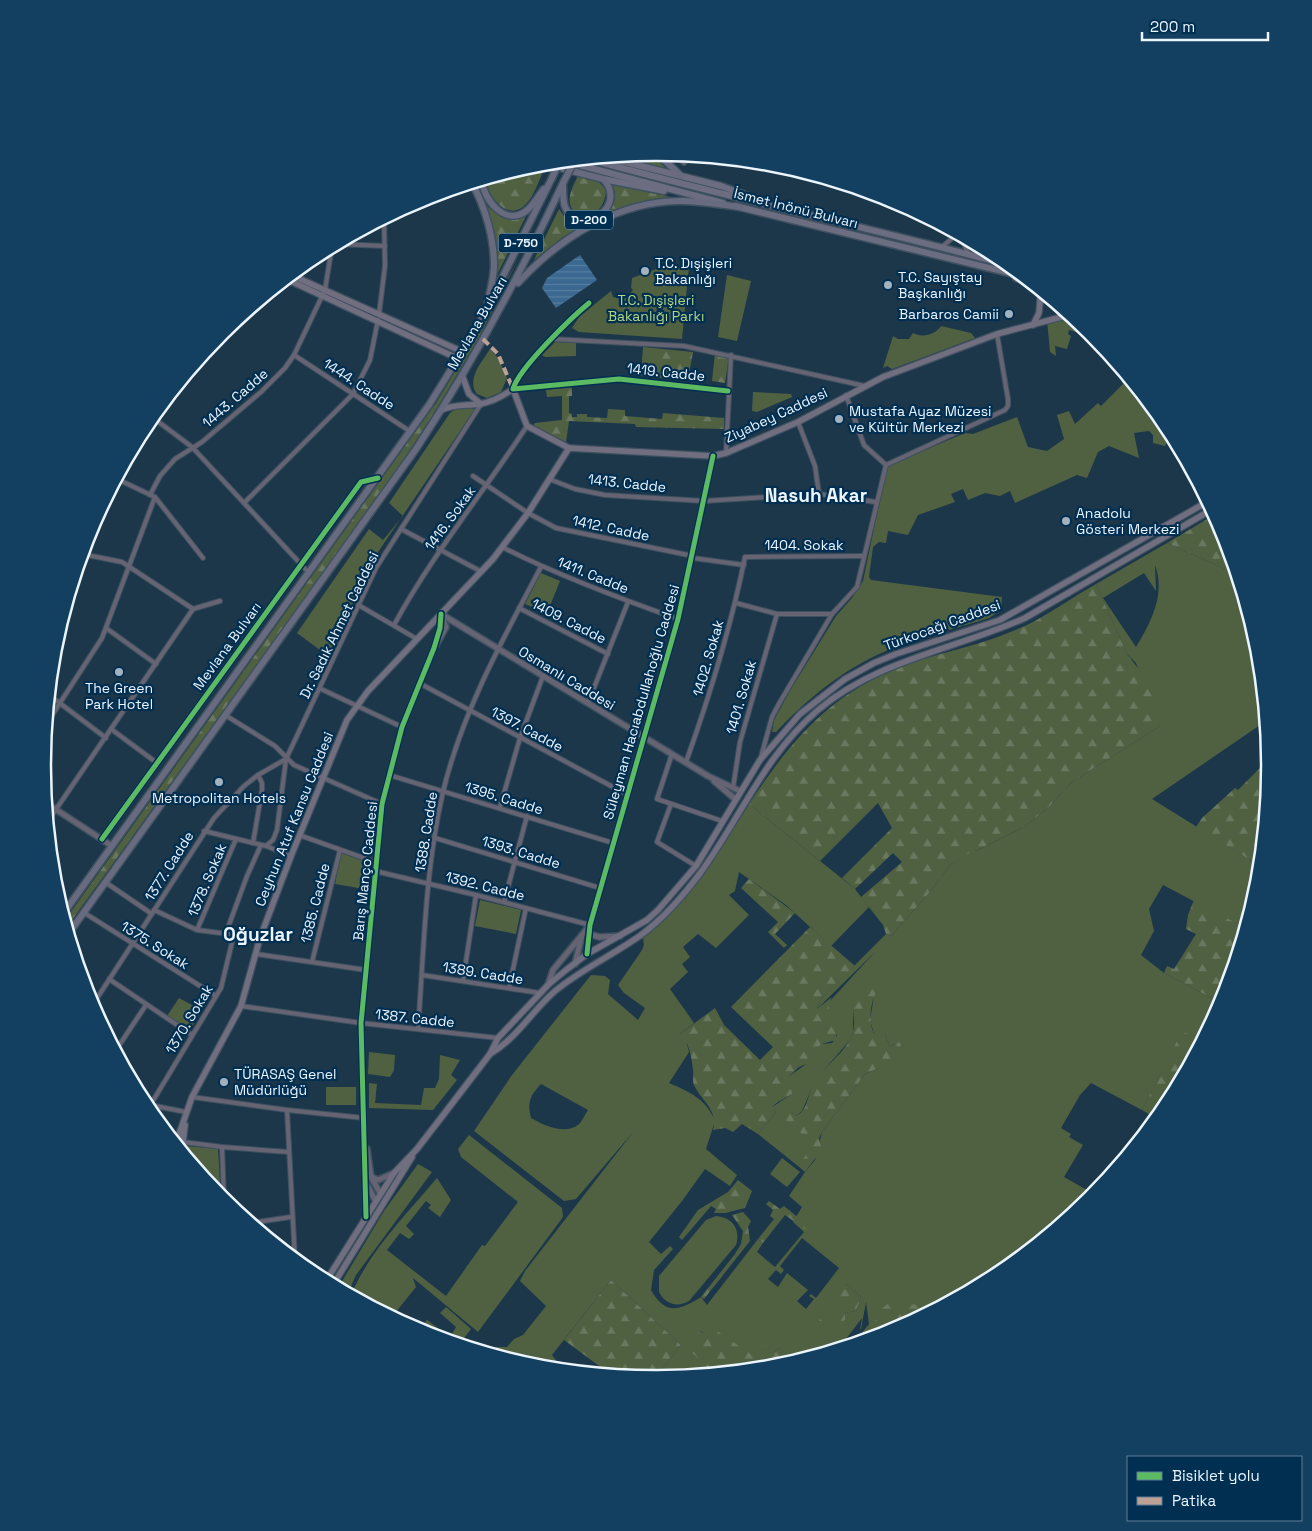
<svg xmlns="http://www.w3.org/2000/svg" width="1312" height="1531" viewBox="0 0 1312 1531" font-family="'Space Grotesk',sans-serif">
  <defs>
    <pattern id="forest-firs" width="22" height="20" patternUnits="userSpaceOnUse" patternTransform="scale(1.25)"><rect width="22" height="20" fill="#506142"/><path d="M5 1l3.5 6h-7zM16 11l3.5 6h-7z" fill="#69785e"/></pattern>
    <pattern id="water-rules" width="6" height="5" patternUnits="userSpaceOnUse" patternTransform="scale(1.25)"><rect width="6" height="5" fill="#3a6890"/><path d="M0 2.5h6" fill="none" stroke="#577ea1"/></pattern>
  </defs>
  <rect width="100%" height="100%" fill="#1d374a"/>
  <!-- green -->
  <g fill="#506142" fill-rule="evenodd">
    <polygon points="518,260 479,337 439,405 436,403 464,357"/>
    <polygon points="689,266 682,339 579,332 572,328 579,317 611,291 613,297 617,298 618,295 621,298 628,296 633,290 631,288 632,278 659,268"/>
    <polygon points="727,275 751,281 737,341 718,337"/>
    <polygon points="1067,313 1098,341 1081,330 1079,333 1069,330 1068,334 1071,336 1067,349 1055,346 1056,356 1050,352 1047,320"/>
    <path d="M941 326 971 333 975 338 892 369 887 366 883 368 893 336 898 339H909L913 333C922 338 935 335 941 326Z"/>
    <polygon points="555,342 576,343 576,356 545,357 542,355"/>
    <path d="M490 349 498 358 507 378 501 392 487 398 477 394C466 379 482 362 490 349Z"/>
    <path d="M1109 355 1166 425 1171 434 1165 446 1153 443V435L1149 431 1134 433 1139 458 1109 446 1098 452 1087 478 1077 475 1015 503 1010 491 1000 496 985 493 968 500 963 489 951 494 955 502 918 515 908 535 888 531 886 543 879 542 873 547 869 577 871 580 1002 597 1001 610 989 618C957 628 925 636 894 648 848 665 809 697 776 732H772L774 720 791 689 836 616 852 598 863 581 887 466 965 433 973 434 1017 417 1028 447 1047 451 1064 439 1057 415 1069 411 1075 424 1098 403 1101 406 1123 384Z"/>
    <polygon points="753,392 791,394 792,397 757,412 752,411"/>
    <polygon points="457,408 475,409 374,558 328,656 297,633 369,529 383,540 403,516 389,503 450,413"/>
    <path d="M1167 543 1236 574 1258 646 1266 725 1263 723 1152 799 1260 866 1258 885 1245 928 1163 885 1149 909 1154 931 1141 955 1164 973 1221 1003 1201 1040 1182 1032 1142 1110 1091 1083 1080 1095 1061 1128 1071 1134 1069 1137 1083 1145 1064 1177 1094 1194 1090 1200 997 1276 891 1332 854 1343 869 1324 866 1302 861 1329 860 1330 862 1318 839 1348 794 1362 797 1357 790 1356 779 1348 775 1352 755 1358 700 1331 707 1366 714 1373 654 1379 681 1345 611 1280 552 1355 558 1363 555 1369 536 1367 491 1354 496 1347H507L514 1339 523 1335 546 1306 520 1281 525 1271 634 1131 576 1199 564 1201 474 1131 512 1075 591 975 605 976 610 980 608 994 638 1020 645 1008 624 993 618 985 642 950 644 945 643 938C690 900 717 855 749 804L855 889 869 907 831 946 786 905 739 872 735 891 729 895 749 915 716 948 698 934 683 947 690 957 682 964 688 972 670 989 694 1023 680 1034 685 1037 689 1052 669 1083C690 1092 706 1099 715 1121L706 1149 737 1175 730 1186 705 1169 682 1201 649 1242 661 1254 670 1246 673 1249 654 1270 651 1290C665 1315 679 1311 701 1297L707 1305 758 1239 763 1243 757 1252 775 1267 804 1232 793 1222 802 1207 789 1196 805 1172 815 1160 822 1132 865 1074 879 1068 895 1044 890 1047 885 1034H874L870 1020 874 996 861 986 853 1003V1032L850 1040 824 1070 811 1090 802 1111 796 1116 790 1111 815 1145 798 1166 758 1134 776 1112 772 1107 792 1094 789 1076 805 1065 821 1044 832 1043 837 1036 828 1012 829 1002 875 952 817 1009 821 999 886 934 891 936 930 892 951 864 974 849 976 851 1024 827 1049 807 1072 782 1160 726 1136 663 1127 654 1096 584ZM1155 565C1166 594 1151 622 1136 647L1103 598 1144 573 1156 591ZM541 1084 588 1110C585 1114 583 1120 579 1124 566 1136 543 1125 531 1118 527 1102 530 1096 541 1084ZM802 1238 839 1268 816 1298 811 1294 809 1296 814 1299 806 1309 797 1301 808 1290 787 1273 778 1287 768 1279 776 1270 781 1274 784 1270 780 1266ZM846 1284 861 1297 856 1311 844 1313 836 1310Z"/>
    <polygon points="541,573 560,581 547,613 525,604"/>
    <polygon points="341,853 367,862 369,865 370,890 335,884"/>
    <polygon points="480,900 521,910 516,934 475,926"/>
    <polygon points="179,998 201,1010 190,1030 167,1016"/>
    <polygon points="369,1052 395,1055 394,1070 390,1077 368,1074"/>
    <polygon points="440,1055 460,1060 451,1075 457,1080 433,1110 369,1108 369,1083 377,1084 375,1103 421,1105 424,1088 435,1088 439,1079"/>
    <rect x="326" y="1087" width="30" height="18"/>
    <path d="M469 1135 562 1208 563 1217 478 1332 413 1278 416 1287 395 1313 389 1309 385 1313 351 1295C370 1250 406 1215 437 1178L451 1200 440 1217 428 1208 431 1205 426 1201 406 1226 414 1234 409 1239 400 1233 387 1250 446 1296 482 1245 485 1246 518 1202 461 1157 458 1149Z"/>
    <polygon points="187,1146 218,1149 221,1198 186,1156"/>
    <polygon points="782,1158 800,1172 787,1187 770,1174"/>
    <polygon points="418,1164 432,1172 356,1275 348,1293 338,1288 384,1211"/>
    <path d="M716 1216C732 1217 741 1229 736 1245L689 1301C677 1308 665 1304 659 1292V1276L706 1220Z"/>
    <polygon points="446,1307 471,1329 461,1342 451,1336 456,1327 440,1313"/>
    <polygon points="427,1320 446,1334 442,1339 418,1331"/>
  </g>
  <!-- forest -->
  <g fill="url(#forest-firs)">
    <polygon points="651,152 666,169 629,159 635,154"/>
    <path d="M532 165 545 168C539 179 535 195 526 204 509 223 487 197 486 179Z"/>
    <path d="M578 176 599 182 606 190C606 207 591 224 574 212 565 200 572 188 578 176Z"/>
    <path d="M612 184 671 197 644 202 607 216C614 205 618 196 612 184Z"/>
    <path d="M484 203C495 215 510 222 526 216L496 277 494 232Z"/>
    <polygon points="559,209 564,216 585,224 563,237 534,260"/>
    <polygon points="643,347 693,352 688,380 641,376"/>
    <polygon points="715,353 729,357 725,383 712,381"/>
    <polygon points="572,386 572,396 569,396 569,413 572,414 572,417 577,417 577,414 587,414 587,417 607,418 608,409 625,410 625,416 662,419 663,413 724,418 724,429 636,427 635,424 569,421 566,442 533,426 535,423 562,420 562,396 547,397 546,390"/>
    <polygon points="436,403 439,405 391,479 67,927 65,920"/>
    <polygon points="1214,515 1223,531 1236,574 1167,543"/>
    <path d="M1096 584 1127 654 1151 685 1160 726 1072 782 1049 807 1024 827 976 851 974 850 951 864 930 892 891 936 886 934 883 925 861 897 902 862 893 853 855 889 842 878 892 828 878 803 820 861 749 804C790 742 826 698 897 668 935 653 976 647 1013 631 1040 621 1071 598 1096 584Z"/>
    <polygon points="1268,755 1269,766 1260,866 1196,827 1202,818 1235,788 1238,790 1262,766 1260,764"/>
    <polygon points="749,879 795,913 775,934 787,945 784,948 768,932 778,922 741,888"/>
    <polygon points="1194,900 1245,928 1221,1003 1164,973 1167,966 1174,969 1196,934 1186,929 1188,915"/>
    <path d="M810 927 855 966 821 999 817 1009 832 997C822 1013 839 1025 836 1040L821 1044 809 1063 799 1067 789 1076 795 1086 792 1094 776 1103 772 1107 776 1112 786 1108 796 1116C806 1112 807 1099 811 1090 819 1068 844 1056 852 1035 859 1017 844 1001 863 984L872 985 877 991C870 1003 868 1021 874 1034H885L890 1047 899 1042 901 1045 895 1061 865 1074 822 1132 819 1138 822 1149 805 1172 798 1166 814 1144 776 1112 758 1134 742 1124 733 1132 725 1128 713 1130C718 1109 702 1102 694 1085 692 1081 694 1075 693 1070 692 1059 689 1041 680 1034L715 1008 724 1025 760 1060 773 1047 731 1007Z"/>
    <polygon points="1182,1031 1201,1040 1166,1107 1156,1118 1142,1110"/>
    <polygon points="738,1180 752,1191 745,1208 725,1213 714,1213 716,1209 711,1206 682,1240 679,1237 698,1210 728,1192"/>
    <polygon points="769,1201 780,1209 784,1206 811,1228 806,1230 785,1215 763,1243 758,1239 774,1219 770,1216 773,1210 766,1204"/>
    <polygon points="743,1212 751,1221 748,1227 750,1241 704,1299 701,1297 735,1254 741,1244 743,1231 732,1215"/>
    <polygon points="611,1280 681,1345 654,1379 633,1377 628,1373 626,1376 610,1374 564,1340"/>
    <polygon points="846,1284 861,1297 856,1311 845,1313 845,1320 835,1324 819,1321 827,1310 836,1310 838,1290"/>
    <polygon points="889,1303 939,1306 931,1311 894,1309 875,1314"/>
    <path d="M918 1311 927 1313 901 1327 893 1326 879 1336 854 1343C876 1314 884 1314 918 1311Z"/>
    <polygon points="710,1326 755,1357 760,1347 766,1346 775,1352 779,1348 794,1358 798,1355 794,1362 775,1367 714,1373 690,1351 696,1344 695,1338 699,1331 704,1333"/>
  </g>
  <!-- water -->
  <polygon fill="url(#water-rules)" points="580,255 597,280 556,308 542,288 547,278"/>
  <g fill="none" stroke-linecap="round" stroke-linejoin="round">
    <!-- minor casing -->
    <g stroke="#3d5160" stroke-width="6">
      <g id="minor">
        <polyline points="673,154 684,163 692,156"/>
        <polyline points="961,236 968,254"/>
        <polyline points="336,244 385,246"/>
        <polyline points="942,247 957,234"/>
        <path d="M589 303C571 318 519 368 513 389L619 379 728 391"/>
        <polyline points="379,314 385,266 384,218"/>
        <polyline points="552,339 684,346 865,386"/>
        <polyline points="294,355 411,432"/>
        <polyline points="846,395 864,445 886,465"/>
        <polyline points="152,417 192,447 309,573"/>
        <polyline points="798,422 815,466 819,494"/>
        <polyline points="726,453 731,355"/>
        <polyline points="886,465 1005,410 1008,406 1008,399 997,334"/>
        <polyline points="473,476 528,513 556,528 693,556"/>
        <polyline points="117,479 155,497 203,558"/>
        <polyline points="549,479 575,489 605,495 704,501 819,494 876,502"/>
        <polyline points="150,495 160,476 175,459 202,442 261,392 285,368 294,355 325,290 332,246"/>
        <polyline points="244,503 353,394 370,360 378,320"/>
        <polyline points="401,529 482,572"/>
        <path d="M502 547C559 576 618 598 678 619"/>
        <polyline points="693,558 744,565"/>
        <polyline points="736,603 777,614 832,614"/>
        <polyline points="360,606 417,639"/>
        <polyline points="519,608 608,654"/>
        <polyline points="193,609 220,601"/>
        <path d="M394 625C432 555 483 493 527 426"/>
        <polyline points="106,628 156,664"/>
        <polyline points="419,683 626,794"/>
        <polyline points="321,689 402,727"/>
        <polyline points="49,695 106,738"/>
        <polyline points="588,703 628,602"/>
        <polyline points="225,715 275,746 294,765 382,804"/>
        <polyline points="47,723 102,638 155,497"/>
        <polyline points="111,729 157,763"/>
        <polyline points="672,754 657,799 722,821"/>
        <polyline points="761,757 772,717 780,702 832,614 857,587 886,465"/>
        <path d="M686 762C710 695 731 627 745 557L863 556"/>
        <polyline points="389,775 613,843"/>
        <polyline points="733,788 740,742 777,614"/>
        <polyline points="671,804 657,842 696,866"/>
        <polyline points="500,807 520,738 543,676"/>
        <polyline points="48,821 193,609 122,562 82,554"/>
        <polyline points="204,831 266,846 291,856"/>
        <polyline points="299,835 375,862"/>
        <polyline points="435,838 600,888"/>
        <polyline points="253,843 262,790 262,783 258,775"/>
        <polyline points="266,846 273,840 277,830 286,759 376,568 481,404"/>
        <polyline points="375,871 476,895 590,925"/>
        <polyline points="105,882 152,914"/>
        <polyline points="504,902 527,816"/>
        <polyline points="154,910 197,930 260,938"/>
        <polyline points="83,912 216,996"/>
        <polyline points="197,930 236,839"/>
        <polyline points="226,933 247,876 261,845"/>
        <polyline points="256,954 366,970"/>
        <polyline points="312,962 340,850"/>
        <polyline points="422,975 540,993"/>
        <polyline points="109,979 192,1035"/>
        <polyline points="463,981 476,895"/>
        <polyline points="509,988 526,908"/>
        <polyline points="92,1006 214,818 244,786 258,775 286,759"/>
        <polyline points="241,1006 361,1023 498,1038"/>
        <path d="M418 1029C424 950 425 869 443 792 462 712 503 639 541 567"/>
        <polyline points="116,1050 146,1005"/>
        <polyline points="140,1096 150,1105 186,1112"/>
        <polyline points="192,1097 287,1110 364,1118"/>
        <polyline points="148,1109 221,988 234,934"/>
        <polyline points="287,1110 295,1259"/>
        <polyline points="183,1142 222,1147"/>
        <polyline points="224,1201 222,1147 289,1152"/>
        <polyline points="251,1223 291,1217"/>
      </g>
    </g>
    <!-- tertiary casing -->
    <g stroke="#3d5160" stroke-width="8">
      <g id="tertiary">
        <polyline points="441,614 708,776 740,791"/>
        <polyline points="436,645 446,627 441,615"/>
        <polyline points="714,781 735,799"/>
        <polyline points="46,803 112,846"/>
        <polyline points="102,839 361,482 378,478"/>
        <polyline points="589,934 599,937 620,936"/>
        <polyline points="587,954 590,925 678,619 713,456"/>
        <polyline points="575,964 582,935 589,926"/>
        <polyline points="548,985 553,970 582,935"/>
        <polyline points="367,1149 371,1177 380,1193"/>
        <polyline points="372,1177 378,1180 394,1173"/>
        <polyline points="367,1185 375,1200"/>
        <polyline points="366,1217 361,1023 382,804 402,727 434,648 440,628 441,614"/>
      </g>
    </g>
    <!-- secondary casing -->
    <g stroke="#3d5160" stroke-width="8">
      <g id="secondary">
        <polyline points="291,275 463,352"/>
        <polyline points="286,279 459,359"/>
        <polyline points="1033,325 1039,313 1041,291"/>
        <polyline points="462,375 469,394 481,404"/>
        <path d="M441 410C455 404 466 406 480 404 492 402 503 396 513 389L527 426 569 448"/>
        <path d="M490 1054C517 1038 532 1011 555 991 582 969 613 955 641 935 664 918 684 895 701 872 741 817 764 756 818 710 877 660 956 649 1025 618L1211 510"/>
        <polyline points="176,1143 192,1097 241,1006 260,938 291,856 347,720 368,691 493,559 528,513 569,448 713,456 726,453 798,422 883,377 997,334 1069,315"/>
        <polyline points="182,1150 185,1125"/>
        <polyline points="326,1281 394,1173 417,1149 444,1114 490,1054 498,1038 548,985 566,970 587,954 647,920 658,910 696,866 760,760 800,714 845,679 874,663 896,654 1000,620 1207,502"/>
        <polyline points="333,1285 412,1157"/>
      </g>
    </g>
    <!-- primary casing -->
    <g stroke="#3d5160" stroke-width="9">
      <g id="primary">
        <path d="M589 159C728 198 869 227 1008 265"/>
        <polyline points="617,160 721,186 748,196"/>
        <polyline points="564,161 723,203"/>
        <polyline points="603,179 664,191"/>
        <polyline points="735,206 1022,276"/>
        <polyline points="1016,278 1029,282"/>
      </g>
    </g>
    <!-- trunk casing -->
    <g stroke="#3d5160" stroke-width="9">
      <g id="trunk">
        <polyline points="656,152 681,176"/>
        <polyline points="605,157 617,160 629,155"/>
        <path d="M541 163 603 179C621 197 604 222 580 220 563 214 563 203 563 186"/>
        <path d="M482 180C483 199 505 227 526 211 533 206 538 196 544 189"/>
        <path d="M472 183C485 207 494 237 494 265 494 277 490 290 488 303"/>
        <path d="M518 283C559 238 619 200 683 201 702 201 721 205 740 207"/>
        <polyline points="63,914 429,405 478,326 552,178"/>
        <path d="M69 933 416 449C472 364 520 275 563 183"/>
      </g>
    </g>
    <!-- minor -->
    <use href="#minor" stroke="#666473" stroke-width="4"/>
    <!-- tertiary -->
    <use href="#tertiary" stroke="#666473" stroke-width="5"/>
    <!-- secondary -->
    <use href="#secondary" stroke="#716e80" stroke-width="5.5"/>
    <!-- primary -->
    <use href="#primary" stroke="#6c6d80" stroke-width="6"/>
    <!-- trunk -->
    <use href="#trunk" stroke="#686b7f" stroke-width="6"/>
    <!-- trunk-bridge casing -->
    <g stroke="#3d5160" stroke-width="9" stroke-linecap="butt">
      <g id="trunk-bridge">
        <polyline points="552,178 560,161"/>
        <polyline points="563,183 575,160"/>
      </g>
    </g>
    <!-- trunk-bridge -->
    <use href="#trunk-bridge" stroke="#686b7f" stroke-width="6"/>
    <!-- quiet -->
    <polyline stroke="#bda197" stroke-width="4" stroke-dasharray="8 4" stroke-linecap="butt" points="483,339 498,354 513,389"/>
    <!-- cycleway casing -->
    <g stroke="#002f52" stroke-width="8">
      <g id="cycleway">
        <path d="M589 303C571 318 519 368 513 389L619 379 728 391"/>
        <polyline points="102,839 361,482 378,478"/>
        <polyline points="587,954 590,925 678,619 713,456"/>
        <polyline points="366,1217 361,1023 382,804 402,727 434,648 440,628 441,614"/>
      </g>
    </g>
    <!-- cycleway -->
    <use href="#cycleway" stroke="#5cba63" stroke-width="5"/>
  </g>
  <!-- markers -->
  <g fill="#a3b2bf" stroke="#002f52" stroke-width="2">
    <circle cx="645" cy="271" r="5"/>
    <circle cx="888" cy="285" r="5"/>
    <circle cx="1009" cy="314" r="5"/>
    <circle cx="839" cy="419" r="5"/>
    <circle cx="1066" cy="521" r="5"/>
    <circle cx="119" cy="672" r="5"/>
    <circle cx="219" cy="782" r="5"/>
    <circle cx="224" cy="1082" r="5"/>
  </g>
  <g text-anchor="middle" dominant-baseline="central" stroke-width="4.5" stroke-linejoin="round" paint-order="stroke">
    <!-- shield labels -->
    <g fill="#002f52" stroke="#a4baca" stroke-width="1">
      <rect x="565" y="210.5" width="48" height="19" rx="4"/>
      <rect x="498.5" y="233.5" width="45" height="19" rx="4"/>
    </g>
    <g font-size="12" font-weight="bold" fill="#ebf5fe">
      <text x="589" y="220">D-200</text>
      <text x="521" y="243">D-750</text>
    </g>
    <!-- street labels -->
    <g font-size="14" fill="#ebf5fe" stroke="#002f52">
      <text transform="translate(796 208) rotate(14)">İsmet İnönü Bulvarı</text>
      <text transform="translate(477 323) rotate(-60)">Mevlana Bulvarı</text>
      <text transform="translate(666 372) rotate(6)">1419. Cadde</text>
      <text transform="translate(359 384) rotate(33)">1444. Cadde</text>
      <text transform="translate(235 398) rotate(-41)">1443. Cadde</text>
      <text transform="translate(776 415) rotate(-25)">Ziyabey Caddesi</text>
      <text transform="translate(627 483) rotate(6)">1413. Cadde</text>
      <text transform="translate(450 518) rotate(-54)">1416. Sokak</text>
      <text transform="translate(611 528) rotate(12)">1412. Cadde</text>
      <text x="804" y="545">1404. Sokak</text>
      <text transform="translate(593 575) rotate(22)">1411. Cadde</text>
      <text transform="translate(569 621) rotate(27)">1409. Cadde</text>
      <text transform="translate(339 625) rotate(-64)">Dr. Sadık Ahmet Caddesi</text>
      <text transform="translate(942 625) rotate(-20)">Türkocağı Caddesi</text>
      <text transform="translate(227 646) rotate(-54)">Mevlana Bulvarı</text>
      <text transform="translate(708 658) rotate(-74)">1402. Sokak</text>
      <text transform="translate(567 678) rotate(31)">Osmanlı Caddesi</text>
      <text transform="translate(741 697) rotate(-74)">1401. Sokak</text>
      <text transform="translate(641 702) rotate(-74)">Süleyman Hacıabdullahoğlu Caddesi</text>
      <text transform="translate(527 729) rotate(28)">1397. Cadde</text>
      <text transform="translate(504 798) rotate(17)">1395. Cadde</text>
      <text transform="translate(294 819) rotate(-68)">Ceyhun Atuf Kansu Caddesi</text>
      <text transform="translate(426 832) rotate(-81)">1388. Cadde</text>
      <text transform="translate(521 852) rotate(17)">1393. Cadde</text>
      <text transform="translate(169 866) rotate(-58)">1377. Cadde</text>
      <text transform="translate(365 871) rotate(-84)">Barış Manço Caddesi</text>
      <text transform="translate(207 880) rotate(-67)">1378. Sokak</text>
      <text transform="translate(485 886) rotate(14)">1392. Cadde</text>
      <text transform="translate(315 903) rotate(-76)">1385. Cadde</text>
      <text transform="translate(155 945) rotate(32)">1375. Sokak</text>
      <text transform="translate(483 973) rotate(9)">1389. Cadde</text>
      <text transform="translate(415 1018) rotate(6)">1387. Cadde</text>
      <text transform="translate(189 1019) rotate(-59)">1370. Sokak</text>
    </g>
    <!-- poi labels -->
    <g font-size="14" fill="#ebf5fe" stroke="#002f52" text-anchor="start">
      <text x="655" y="263">T.C. Dışişleri<tspan x="655" dy="16">Bakanlığı</tspan></text>
      <text x="898" y="277">T.C. Sayıştay<tspan x="898" dy="16">Başkanlığı</tspan></text>
      <text x="999" y="314" text-anchor="end">Barbaros Camii</text>
      <text x="849" y="411">Mustafa Ayaz Müzesi<tspan x="849" dy="16">ve Kültür Merkezi</tspan></text>
      <text x="1076" y="513">Anadolu<tspan x="1076" dy="16">Gösteri Merkezi</tspan></text>
      <text x="119" y="688" text-anchor="middle">The Green<tspan x="119" dy="16">Park Hotel</tspan></text>
      <text x="219" y="798" text-anchor="middle">Metropolitan Hotels</text>
      <text x="234" y="1074">TÜRASAŞ Genel<tspan x="234" dy="16">Müdürlüğü</tspan></text>
    </g>
    <!-- park labels -->
    <g font-size="14" fill="#b3d481" stroke="#002f52">
      <text x="656" y="300">T.C. Dışişleri<tspan x="656" dy="16">Bakanlığı Parkı</tspan></text>
    </g>
    <!-- district labels -->
    <g font-size="19" font-weight="bold" fill="#ebf5fe" stroke="#002f52">
      <text x="816" y="495">Nasuh Akar</text>
      <text x="258" y="934">Oğuzlar</text>
    </g>
  </g>
  <!-- crop -->
  <path d="M0 0H1312V1531H0ZM655 161H657A604 604 0 0 1 1261 765V766A604 604 0 0 1 657 1370H655A604 604 0 0 1 51 766V765A604 604 0 0 1 655 161Z" fill="#133f60" fill-rule="evenodd"/>
  <path fill="none" stroke="#ebf5fe" stroke-width="2.5" d="M655 161H657A604 604 0 0 1 1261 765V766A604 604 0 0 1 657 1370H655A604 604 0 0 1 51 766V765A604 604 0 0 1 655 161Z"/>
  <!-- legend -->
  <rect x="1127" y="1456" width="175" height="65" fill="#002f52" stroke="#5e7e97"/>
  <rect x="1137" y="1472" width="25" height="8" fill="#5cba63" stroke="#5e7e97"/>
  <text x="1172" y="1481" font-size="15" fill="#ebf5fe">Bisiklet yolu</text>
  <rect x="1137" y="1497" width="25" height="8" fill="#bda197" stroke="#5e7e97"/>
  <text x="1172" y="1506" font-size="15" fill="#ebf5fe">Patika</text>
  <!-- scale -->
  <path d="M1142 32v8h126v-8" fill="none" stroke="#ebf5fe" stroke-width="2.5"/>
  <text x="1150" y="32" font-size="15" fill="#ebf5fe" stroke="#002f52" stroke-width="4" paint-order="stroke">200 m</text>
</svg>
